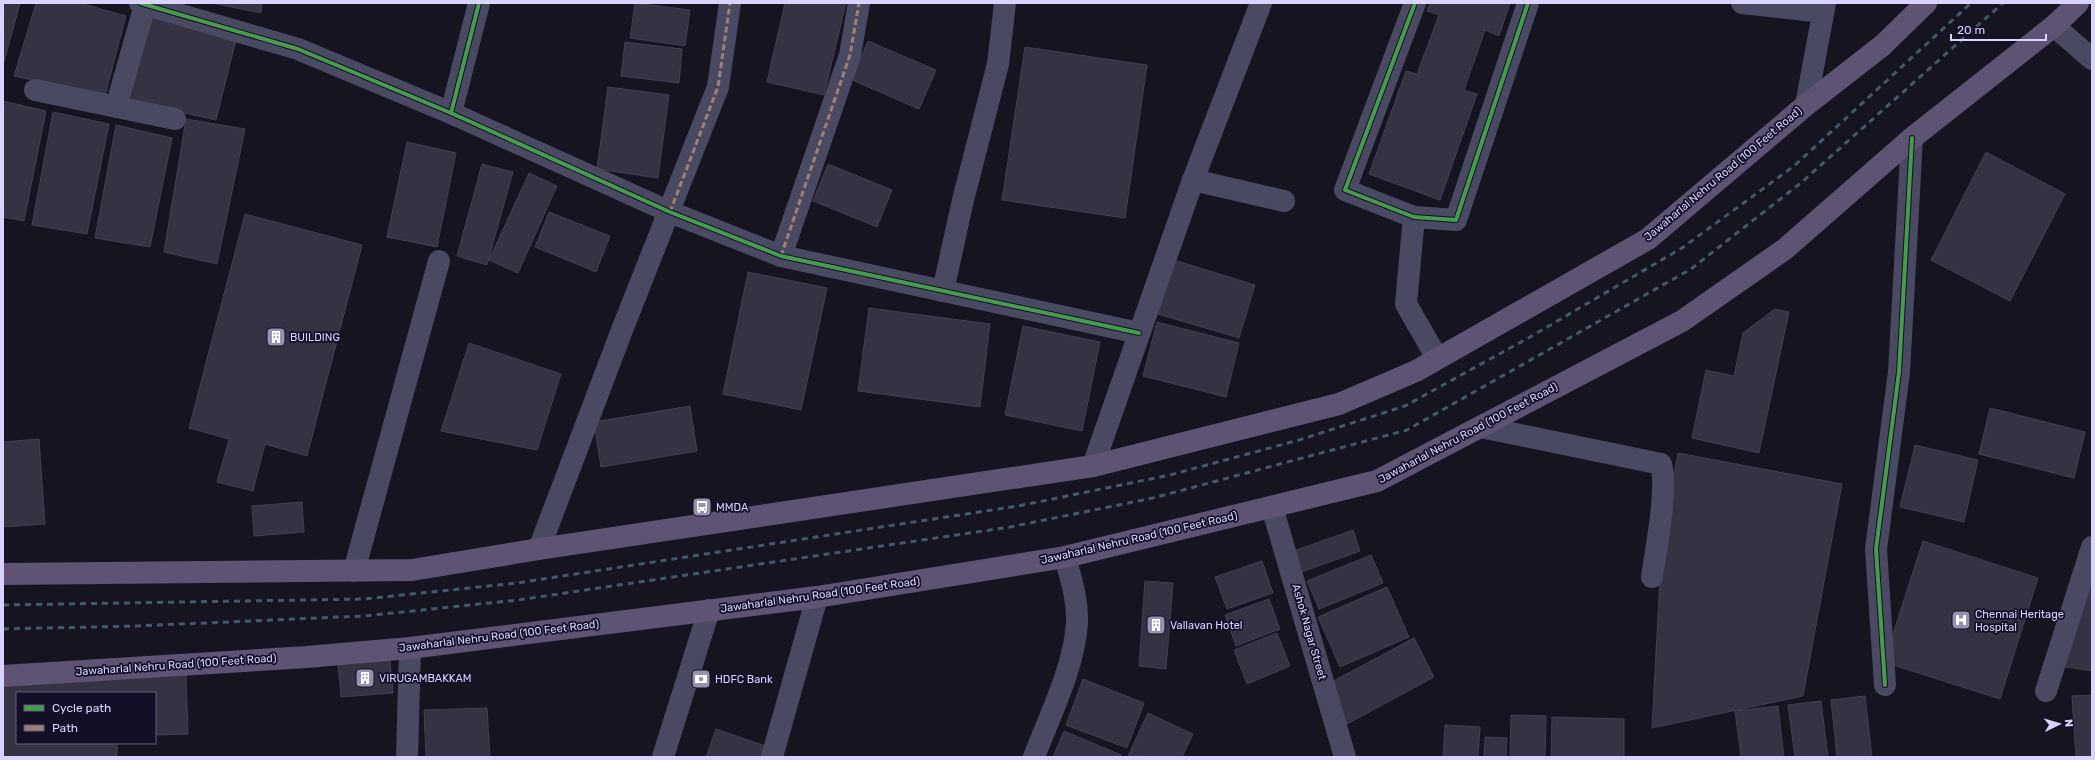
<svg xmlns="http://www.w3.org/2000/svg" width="2095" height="760" viewBox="0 0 2095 760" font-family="Rubik,sans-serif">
  <rect width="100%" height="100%" fill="#161421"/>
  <!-- building -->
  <g fill="#343243" stroke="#433f54">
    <polygon points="3,3 20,3 4,62 3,62"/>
    <polygon points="36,3 80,3 126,16 105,96 14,76"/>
    <polygon points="212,3 262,3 261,13"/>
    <polygon points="635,3 690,10 685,46 630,38"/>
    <polygon points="785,3 846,3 824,95 767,82"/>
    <polygon points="1430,3 1510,3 1499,36 1485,30 1464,90 1477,94 1440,200 1369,174 1406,71 1417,74 1439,15 1427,11"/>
    <polygon points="151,15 236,40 216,120 125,100"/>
    <polygon points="868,41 936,70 919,109 852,80"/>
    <polygon points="625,42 682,49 679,83 621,76"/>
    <polygon points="1025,47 1147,65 1125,218 1002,200"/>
    <polygon points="608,87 669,95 658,178 597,169"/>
    <polygon points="3,101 46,111 24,221 3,217"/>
    <polygon points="53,112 109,124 87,234 32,225"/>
    <polygon points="186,119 245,129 217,264 164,252"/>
    <polygon points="116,125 172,138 150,247 95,238"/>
    <polygon points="407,142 456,153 437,247 387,237"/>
    <polygon points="1986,152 2065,194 2010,301 1931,260"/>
    <polygon points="482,164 513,172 487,265 457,256"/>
    <polygon points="828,164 892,190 877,227 813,201"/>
    <polygon points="529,173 557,186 518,273 489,260"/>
    <polygon points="549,212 610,236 596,272 535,247"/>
    <polygon points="245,214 362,245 307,456 265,444 253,491 217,482 229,439 189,428"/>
    <polygon points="1174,260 1255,285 1239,338 1158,314"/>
    <polygon points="748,272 827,288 801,410 723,394"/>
    <polygon points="869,308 990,324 980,407 858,391"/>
    <polygon points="1775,309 1789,312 1759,453 1692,438 1706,370 1734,376 1743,333"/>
    <polygon points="1157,322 1239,343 1226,397 1143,376"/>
    <polygon points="1023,326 1100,342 1082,431 1005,415"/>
    <polygon points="469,343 561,374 537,450 441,431"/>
    <polygon points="690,406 697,451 601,467 594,422"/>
    <polygon points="1990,408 2085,432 2074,478 1979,454"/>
    <polygon points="39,439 45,524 3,527 3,442"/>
    <polygon points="1915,445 1978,460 1964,522 1900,507"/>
    <polygon points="1678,453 1842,484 1803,696 1652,728 1662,541"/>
    <polygon points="302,502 304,532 254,536 252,506"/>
    <polygon points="1353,530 1360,551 1299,573 1291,552"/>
    <polygon points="1923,541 2038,578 2000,699 1884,662"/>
    <polygon points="1371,555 1383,583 1319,609 1307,581"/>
    <polygon points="1262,561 1273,593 1227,609 1215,577"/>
    <polygon points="2092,567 2092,671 2061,666"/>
    <polygon points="1145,581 1173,583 1166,669 1139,666"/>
    <polygon points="1387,587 1409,637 1340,667 1318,617"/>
    <polygon points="1269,599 1280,629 1236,646 1225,615"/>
    <polygon points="1277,633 1290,666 1247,684 1234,650"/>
    <polygon points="1414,638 1434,677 1347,724 1326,685"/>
    <polygon points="390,660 393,693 341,697 338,664"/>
    <polygon points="186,674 188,734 155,735 155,693 17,693 17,743 117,743 117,757 3,757 3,681"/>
    <polygon points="1083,679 1144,703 1127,748 1066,725"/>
    <polygon points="2092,695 2092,757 2076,757 2072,696"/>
    <polygon points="1865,696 1872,757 1837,757 1831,700"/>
    <polygon points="1821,701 1828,757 1795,757 1788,705"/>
    <polygon points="1778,706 1784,757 1741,757 1735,711"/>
    <polygon points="487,708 490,757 426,757 424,710"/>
    <polygon points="1148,713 1193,734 1182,757 1128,756"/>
    <polygon points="1511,715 1546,716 1545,757 1510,757"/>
    <polygon points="1552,717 1624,719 1624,757 1551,757"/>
    <polygon points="1445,725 1480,727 1478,757 1443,757"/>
    <polygon points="716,729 766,746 762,757 706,757"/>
    <polygon points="1064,731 1121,755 1121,757 1053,757"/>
    <polygon points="1485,737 1507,738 1506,757 1484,757"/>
  </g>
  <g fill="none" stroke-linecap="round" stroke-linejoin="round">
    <!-- minor -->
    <g stroke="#4a4962" stroke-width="22">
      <polyline points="140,3 298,49 451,113"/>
      <polyline points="479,3 451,113 670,212 781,256 1139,333"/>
      <polyline points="1415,3 1345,190 1414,217 1456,220 1528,3"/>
      <polyline points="1742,3 1823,12"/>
      <polyline points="2054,26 2092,59"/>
      <polyline points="35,90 175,119"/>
      <polyline points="1806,105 1825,3"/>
      <polyline points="116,107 145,5"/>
      <polyline points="1193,180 1284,201"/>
      <polyline points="1414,217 1406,304 1437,358"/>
      <polyline points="781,256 850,55 859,3"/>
      <polyline points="943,291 963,200 998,64 1005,3"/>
      <path d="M1481 427 1661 464C1668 490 1656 548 1652 577"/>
      <polyline points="1093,466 1193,180 1261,3"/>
      <polyline points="1272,507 1345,757"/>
      <polyline points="539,549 622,330 718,87 730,3"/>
      <polyline points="354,571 439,261"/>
      <polyline points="1885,685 1876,549 1899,372 1912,138"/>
      <polyline points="2046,691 2092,547"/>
      <polyline points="407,757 410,648"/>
      <polyline points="663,757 709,610"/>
      <polyline points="772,757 817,597"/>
      <path d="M1034 757C1050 715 1074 668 1077 623 1078 600 1071 579 1065 557"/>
    </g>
    <!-- major -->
    <g stroke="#5e5373" stroke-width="22">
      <polyline points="3,574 412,570 539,549 1093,466 1339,404 1416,371 1648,239 1806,105 1883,45 1926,3"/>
      <polyline points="3,676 307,657 410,648 817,597 1065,557 1377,481 1682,321 1785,249 1912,138 2054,26 2078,3"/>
    </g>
    <!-- rail -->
    <g stroke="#43596b" stroke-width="3" stroke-dasharray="6 5" stroke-linecap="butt">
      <polyline points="3,605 364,599 517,583 1018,506 1170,475 1299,440 1405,406 1530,337 1682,248 1794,166 1971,3"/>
      <polyline points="3,629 136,626 364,616 518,600 1010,527 1153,498 1407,430 1691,269 1802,182 2003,3"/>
    </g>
    <!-- quiet -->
    <g stroke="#9e8076" stroke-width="3" stroke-dasharray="6 3" stroke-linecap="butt">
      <polyline points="670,212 718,87 730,3"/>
      <polyline points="781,256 850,55 859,3"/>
    </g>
    <!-- cycleway casing -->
    <g stroke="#130f26" stroke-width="6">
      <g id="cycleway">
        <polyline points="140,3 298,49 451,113"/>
        <polyline points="479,3 451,113 670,212 781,256 1139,333"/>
        <polyline points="1415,3 1345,190 1414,217 1456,220 1528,3"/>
        <polyline points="1885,685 1876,549 1899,372 1912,138"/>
      </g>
    </g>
    <!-- cycleway -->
    <use href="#cycleway" stroke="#469c4c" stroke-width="4"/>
  </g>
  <!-- icons -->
  <defs>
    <g id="building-square" transform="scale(1)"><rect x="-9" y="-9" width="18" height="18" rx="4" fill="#9591b1" stroke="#130f26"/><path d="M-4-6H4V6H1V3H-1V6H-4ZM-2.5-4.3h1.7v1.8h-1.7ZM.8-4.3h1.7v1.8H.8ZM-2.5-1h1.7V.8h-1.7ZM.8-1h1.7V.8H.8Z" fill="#fff"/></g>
    <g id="bus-square" transform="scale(1)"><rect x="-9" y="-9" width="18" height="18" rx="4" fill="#9591b1" stroke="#130f26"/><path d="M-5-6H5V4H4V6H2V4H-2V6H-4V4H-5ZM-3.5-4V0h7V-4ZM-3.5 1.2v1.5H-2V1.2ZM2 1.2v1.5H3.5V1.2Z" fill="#fff"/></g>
    <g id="hospital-square" transform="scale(1)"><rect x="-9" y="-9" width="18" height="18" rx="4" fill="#9591b1" stroke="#130f26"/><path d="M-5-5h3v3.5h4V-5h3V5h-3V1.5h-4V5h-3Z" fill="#fff"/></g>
    <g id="bank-square" transform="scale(1)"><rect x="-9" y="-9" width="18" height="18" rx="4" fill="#9591b1" stroke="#130f26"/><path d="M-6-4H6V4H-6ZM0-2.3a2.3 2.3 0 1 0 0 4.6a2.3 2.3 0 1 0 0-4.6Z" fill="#fff"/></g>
  </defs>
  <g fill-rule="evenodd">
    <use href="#building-square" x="276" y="337"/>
    <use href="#bus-square" x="702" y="507"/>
    <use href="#hospital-square" x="1961" y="620"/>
    <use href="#building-square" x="1156" y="625"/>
    <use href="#building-square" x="365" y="678"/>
    <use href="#bank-square" x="701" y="679"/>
  </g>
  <g text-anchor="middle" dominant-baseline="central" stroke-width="3.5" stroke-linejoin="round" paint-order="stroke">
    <!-- street labels -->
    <g font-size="11" fill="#d9d4ff" stroke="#130f26">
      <text transform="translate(1723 174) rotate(-40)">Jawaharlal Nehru Road (100 Feet Road)</text>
      <text transform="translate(1468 433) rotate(-28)">Jawaharlal Nehru Road (100 Feet Road)</text>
      <text transform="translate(1139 538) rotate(-13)">Jawaharlal Nehru Road (100 Feet Road)</text>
      <text transform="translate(820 595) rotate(-8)">Jawaharlal Nehru Road (100 Feet Road)</text>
      <text transform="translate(1309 632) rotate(74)">Ashok Nagar Street</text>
      <text transform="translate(499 636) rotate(-7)">Jawaharlal Nehru Road (100 Feet Road)</text>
      <text transform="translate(176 665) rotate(-4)">Jawaharlal Nehru Road (100 Feet Road)</text>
    </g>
    <!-- poi labels -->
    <g font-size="11" fill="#d9d4ff" stroke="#130f26" text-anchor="start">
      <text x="290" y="337">BUILDING</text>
      <text x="716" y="507">MMDA</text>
      <text x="1975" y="614">Chennai Heritage<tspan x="1975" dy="13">Hospital</tspan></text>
      <text x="1170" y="625">Vallavan Hotel</text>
      <text x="379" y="678">VIRUGAMBAKKAM</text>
      <text x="715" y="679">HDFC Bank</text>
    </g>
  </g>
  <!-- border -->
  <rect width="2095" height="760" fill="none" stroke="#d9d4ff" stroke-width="8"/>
  <!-- legend -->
  <rect x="16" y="692" width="140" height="52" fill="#130f26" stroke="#625e7d"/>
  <rect x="24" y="705" width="20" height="6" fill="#469c4c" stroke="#625e7d"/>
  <text x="52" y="712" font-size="12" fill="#d9d4ff">Cycle path</text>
  <rect x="24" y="725" width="20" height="6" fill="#9e8076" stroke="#625e7d"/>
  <text x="52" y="732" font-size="12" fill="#d9d4ff">Path</text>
  <!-- north arrow -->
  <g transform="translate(2059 724) rotate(85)" stroke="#130f26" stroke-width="3" paint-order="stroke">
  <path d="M0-3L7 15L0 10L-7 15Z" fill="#d9d4ff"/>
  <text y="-6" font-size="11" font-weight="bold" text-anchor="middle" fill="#d9d4ff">N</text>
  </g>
  <!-- scale -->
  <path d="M1951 34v6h95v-6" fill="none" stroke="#d9d4ff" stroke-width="2"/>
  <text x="1957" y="34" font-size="12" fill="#d9d4ff" stroke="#130f26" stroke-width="3" paint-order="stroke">20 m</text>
</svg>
